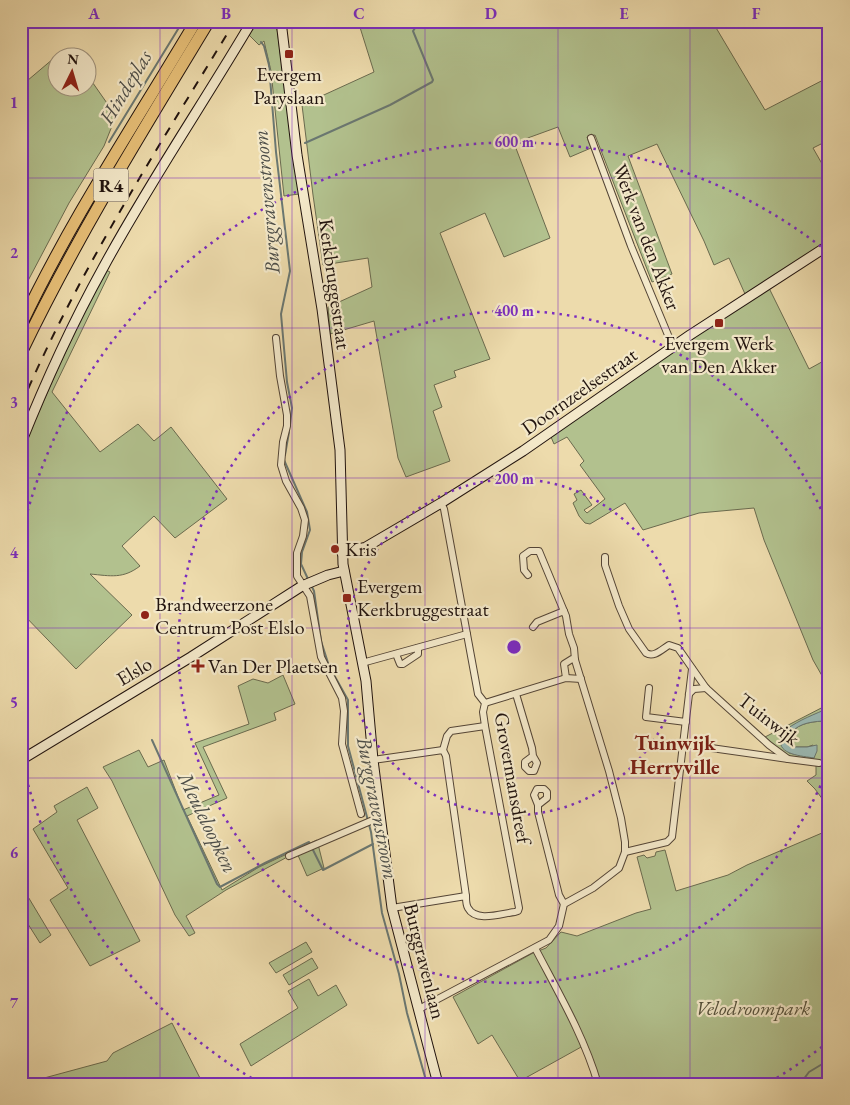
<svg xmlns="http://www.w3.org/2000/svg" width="850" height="1105" viewBox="0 0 850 1105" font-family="'EB Garamond',serif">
  <rect width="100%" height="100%" fill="#eddbac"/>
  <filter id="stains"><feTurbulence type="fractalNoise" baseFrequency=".004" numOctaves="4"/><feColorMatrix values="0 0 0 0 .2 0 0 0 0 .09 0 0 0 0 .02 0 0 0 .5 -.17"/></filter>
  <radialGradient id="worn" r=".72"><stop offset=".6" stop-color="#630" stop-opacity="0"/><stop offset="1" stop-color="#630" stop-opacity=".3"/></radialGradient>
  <!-- green -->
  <g fill="#b2c18e" stroke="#6a6a4e">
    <polygon points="257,21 276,21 299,194 284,196 271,71 264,41 259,45 249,35"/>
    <polygon points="358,21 712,21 765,110 829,77 829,140 813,148 829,176 829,240 745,294 729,258 714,265 704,241 657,144 628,156 672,274 652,282 595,135 587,137 591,148 570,157 558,127 514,143 550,238 504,257 485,213 440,233 490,359 454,371 456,377 434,385 442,407 433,411 450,461 406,477 398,458 374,321 330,334 328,307 372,287 368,258 323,265 313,195 302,105 374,72"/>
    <polygon points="60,53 66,57 58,58 58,88 88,88 88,76 116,116 104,146 69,203 21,294 21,86"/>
    <path d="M106 270 110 272 52 392 100 452 138 424 154 441 171 427 227 499 175 538 154 516 122 546 140 566C123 579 111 576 90 574L132 615 76 669 21 612V452L59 366 90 300Z"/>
    <polygon points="769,288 809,369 829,358 829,688 813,660 764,540 754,508 699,513 643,530 625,503 590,524 585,523 579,516 573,503 577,500 574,494 581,490 592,505 584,510 587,513 605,499 580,465 584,461 567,437 554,444 551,437 688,340 694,339 694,336"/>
    <polygon points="283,675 295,704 274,713 276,720 203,747 227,798 187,816 222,890 259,867 317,840 317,841 226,890 186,916 195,933 189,936 175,915 112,781 103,767 139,750 148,767 164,760 183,810 219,795 195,743 249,724 238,686 253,679 268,683"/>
    <path d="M829 704V708L786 729 789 753 814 758 813 745 807 747H793L788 737C796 724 808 722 823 721L829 714V744L824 757 822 774 829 788V808L815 789 807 781 816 775V764L788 756 765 737Z"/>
    <polygon points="87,787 98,808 77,820 140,941 90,966 50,900 68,888 33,829 57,812 54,806"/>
    <polygon points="829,830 829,1084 596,1084 583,1046 520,1081 492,1035 478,1044 453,997 533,953 546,948 561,932 577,936 636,913 651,909 637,857 644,855 647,858 655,856 656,852 665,850 676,891 728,875 747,865"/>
    <polygon points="318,844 324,868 307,876 297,853"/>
    <polygon points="21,885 51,935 40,943 21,913"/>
    <polygon points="306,942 312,952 276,973 269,963"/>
    <polygon points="312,958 318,968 289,985 283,975"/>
    <polygon points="309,979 318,996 336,985 347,1005 251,1066 240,1044 298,1008 288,991"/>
    <polygon points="172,1023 203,1084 22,1084 107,1061 113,1053"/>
  </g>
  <!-- water -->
  <path fill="#9bb9b3" stroke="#6a7771" d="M829 708V714L823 721C808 722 796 724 788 737L793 747H807L817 745V751L814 758C803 756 777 755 781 739 781 735 783 731 787 729 799 720 815 714 829 708Z"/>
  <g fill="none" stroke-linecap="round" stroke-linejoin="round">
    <!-- stream -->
    <g stroke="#6a7771" stroke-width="2">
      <polyline points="261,42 264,46 269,65 276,152 290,271 281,314 287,382 292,408 290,425"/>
      <polyline points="109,142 183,21"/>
      <polyline points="305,143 390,105 432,82 433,80 413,31 420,21"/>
      <polyline points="285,455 289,432"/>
      <polyline points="284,460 307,512 310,530 302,552 301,564 308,579"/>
      <polyline points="311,585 314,591 321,641 329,666 348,700 348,746 371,832 382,913 399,974 407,1013 427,1084"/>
      <polyline points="152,740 217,884 220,887 265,863 309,842 323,870 373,844"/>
      <polyline points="800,1084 809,1072 829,1060"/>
    </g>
    <!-- street casing -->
    <g stroke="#544536" stroke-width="8">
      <g id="street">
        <polyline points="591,138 631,246 673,347"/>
        <polyline points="276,338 280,376 287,415 287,426 283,442 281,465 286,481 301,508 305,520 303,536 297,553 297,576 310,596 321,657 342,698 344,711 342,744 361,814"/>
        <path d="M605 557V565L619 606 629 629 646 653C654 658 662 649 669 645L678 648 706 688 769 745 788 759 819 763"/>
        <polyline points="533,627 537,622 564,611"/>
        <polyline points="396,654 400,664 403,664 418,654 418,648"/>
        <polyline points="362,663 467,634"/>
        <polyline points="566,678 564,664 572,659 575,660"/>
        <polyline points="649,688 646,717 686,722"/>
        <polyline points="516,694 532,748 533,756 537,763 534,771 529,771 525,767 525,762 533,756"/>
        <polyline points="689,694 694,689 706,688"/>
        <polyline points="485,703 566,678 581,679"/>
        <polyline points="683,744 788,759"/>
        <polyline points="443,750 447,736 451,731 485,726"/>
        <polyline points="373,760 443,750 446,756 466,896"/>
        <polyline points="538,805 547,798 547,792 544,789 537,789 534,795 538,805 538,812 559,895 564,904"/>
        <polyline points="625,852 667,842 672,837 692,669"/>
        <polyline points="289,856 380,817"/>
        <path d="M392 908 466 896C466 899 466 905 468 908 476 923 503 913 515 912L518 911 519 908 485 726 483 712 485 703 478 694 444 509 441 503"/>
        <path d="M535 948C558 992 584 1036 598 1084"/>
        <polyline points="419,1009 549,940 559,926 564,904 593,888 619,868 625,852 625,842 621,818 609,771 575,660 574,648 569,634 566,616 539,551 530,551 523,556 524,570 528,575"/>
      </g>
    </g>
    <!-- secondary casing -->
    <g stroke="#21130e" stroke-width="11">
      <g id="secondary">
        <polyline points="281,21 297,155 322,309 340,450 343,564 366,681 373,760 392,908 438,1084"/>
        <path d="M21 443C45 383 72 324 103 268 149 183 203 104 252 21"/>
        <polyline points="342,553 366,547 441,503 523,451 690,335 829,245"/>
        <polyline points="21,760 191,657 302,586 328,575 344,571"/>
      </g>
    </g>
    <!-- highway casing -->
    <g stroke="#21130e" stroke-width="13">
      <g id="highway">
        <path d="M21 325C71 219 136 122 196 21"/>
        <path d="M21 353C76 238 143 130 209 21"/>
      </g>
    </g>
    <!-- street -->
    <use href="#street" stroke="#f3e8c9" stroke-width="6"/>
    <!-- secondary -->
    <use href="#secondary" stroke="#f3e8c9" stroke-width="9"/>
    <!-- highway -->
    <use href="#highway" stroke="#e6be76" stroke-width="11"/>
    <!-- rail -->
    <path stroke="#21130e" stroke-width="2" stroke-dasharray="9 9" stroke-linecap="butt" d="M21 405C79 270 159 146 235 21"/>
  </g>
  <!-- grid -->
  <path fill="none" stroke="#7b2cbf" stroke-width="1" stroke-opacity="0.55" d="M160 21V1084M292 21V1084M425 21V1084M558 21V1084M690 21V1084M21 178H829M21 328H829M21 478H829M21 628H829M21 778H829M21 928H829"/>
  <!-- distance rings -->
  <g fill="none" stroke="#7b2cbf" stroke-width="2.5" stroke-dasharray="2.5 5">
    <circle cx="514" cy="647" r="168"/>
    <path d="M829 765A336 336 0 1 1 829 529"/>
    <path d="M828 1042A505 505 0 0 1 770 1082M258 1082A505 505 0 0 1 22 761M22 533A505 505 0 0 1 828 252"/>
  </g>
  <!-- markers -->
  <g fill="#8f2418" stroke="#f3e8c9" stroke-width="2">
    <rect x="284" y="49" width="10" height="10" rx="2.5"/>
    <rect x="714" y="318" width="10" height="10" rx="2.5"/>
    <circle cx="335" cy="549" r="5"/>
    <rect x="342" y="593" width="10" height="10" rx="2.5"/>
    <circle cx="145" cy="615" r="5"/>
    <path d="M195.5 658.5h5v5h5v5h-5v5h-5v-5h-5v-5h5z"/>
  </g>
  <g text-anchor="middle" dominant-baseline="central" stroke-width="4.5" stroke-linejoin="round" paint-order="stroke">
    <!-- shield labels -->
    <rect fill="#f3e8c9" stroke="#605346" stroke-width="1" x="93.5" y="168.5" width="35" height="33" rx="4"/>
    <g font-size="19" font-weight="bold" fill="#21130e">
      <text x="111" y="185">R4</text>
    </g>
    <!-- poi labels -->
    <g font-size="20" fill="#21130e" stroke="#f3e8c9" text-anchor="start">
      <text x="289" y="74" text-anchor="middle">Evergem<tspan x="289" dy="23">Paryslaan</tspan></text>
      <text x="719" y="343" text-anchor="middle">Evergem Werk<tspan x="719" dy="23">van Den Akker</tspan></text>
      <text x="345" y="549">Kris</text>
      <text x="357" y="586">Evergem<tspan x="357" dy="23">Kerkbruggestraat</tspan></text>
      <text x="155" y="604">Brandweerzone<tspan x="155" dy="23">Centrum Post Elslo</tspan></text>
      <text x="208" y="666">Van Der Plaetsen</text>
    </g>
    <!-- street labels -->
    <g font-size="20" fill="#21130e" stroke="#f3e8c9">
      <text transform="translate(647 237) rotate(69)">Werk van den Akker</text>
      <text transform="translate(335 284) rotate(82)">Kerkbruggestraat</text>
      <text transform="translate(579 391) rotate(-35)">Doornzeelsestraat</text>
      <text transform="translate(134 671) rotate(-31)">Elslo</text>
      <text transform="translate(769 719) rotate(38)">Tuinwijk</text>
      <text transform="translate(513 778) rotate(80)">Grovermansdreef</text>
      <text transform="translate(425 961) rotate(76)">Burggravenlaan</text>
    </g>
    <!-- park labels -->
    <g font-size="20" font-style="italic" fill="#54503b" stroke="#f3e8c9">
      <text x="753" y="1008">Velodroompark</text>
    </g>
    <!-- water labels -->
    <g font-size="21" font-style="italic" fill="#4c4d48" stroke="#f3e8c9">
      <text transform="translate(125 87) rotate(-59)">Hindeplas</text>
      <text transform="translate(266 202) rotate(-95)">Burggravenstroom</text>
      <text transform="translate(378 808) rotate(79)">Burggravenstroom</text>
      <text transform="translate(208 822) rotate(64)">Meuleloopken</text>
    </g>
    <!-- neighbourhood labels -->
    <g font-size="21" font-weight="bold" fill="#7a1f14" stroke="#f3e8c9">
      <text x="675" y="742">Tuinwijk<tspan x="675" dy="24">Herryville</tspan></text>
    </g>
  </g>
  <circle cx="514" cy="647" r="8" fill="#7b2cbf" stroke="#f3e8c9" stroke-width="2.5"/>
  <g font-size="15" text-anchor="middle" font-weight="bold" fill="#7b2cbf" stroke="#f3e8c9" stroke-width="4.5" stroke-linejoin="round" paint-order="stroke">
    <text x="514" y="147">600 m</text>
    <text x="514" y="316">400 m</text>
    <text x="514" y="484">200 m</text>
  </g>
  <!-- margin -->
  <rect width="850" height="1105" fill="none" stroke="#eddbac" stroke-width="55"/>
  <!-- north arrow -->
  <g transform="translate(72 72) rotate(5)"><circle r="24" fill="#f3e8c9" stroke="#9f937e"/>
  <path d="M0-4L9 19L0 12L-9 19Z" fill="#8f2418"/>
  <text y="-8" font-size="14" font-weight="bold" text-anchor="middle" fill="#21130e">N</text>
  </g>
  <rect x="28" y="28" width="794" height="1050" fill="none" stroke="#7b2cbf" stroke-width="2"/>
  <g font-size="16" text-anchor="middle" font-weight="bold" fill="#7b2cbf">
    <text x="94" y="19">A</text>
    <text x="226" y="19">B</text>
    <text x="359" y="19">C</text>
    <text x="491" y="19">D</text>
    <text x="624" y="19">E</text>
    <text x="756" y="19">F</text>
    <text x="14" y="108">1</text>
    <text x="14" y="258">2</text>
    <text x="14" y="408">3</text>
    <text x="14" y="558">4</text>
    <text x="14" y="708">5</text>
    <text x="14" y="858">6</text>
    <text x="14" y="1008">7</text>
  </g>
  <rect width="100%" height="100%" filter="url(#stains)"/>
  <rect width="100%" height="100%" fill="url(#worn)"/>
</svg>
